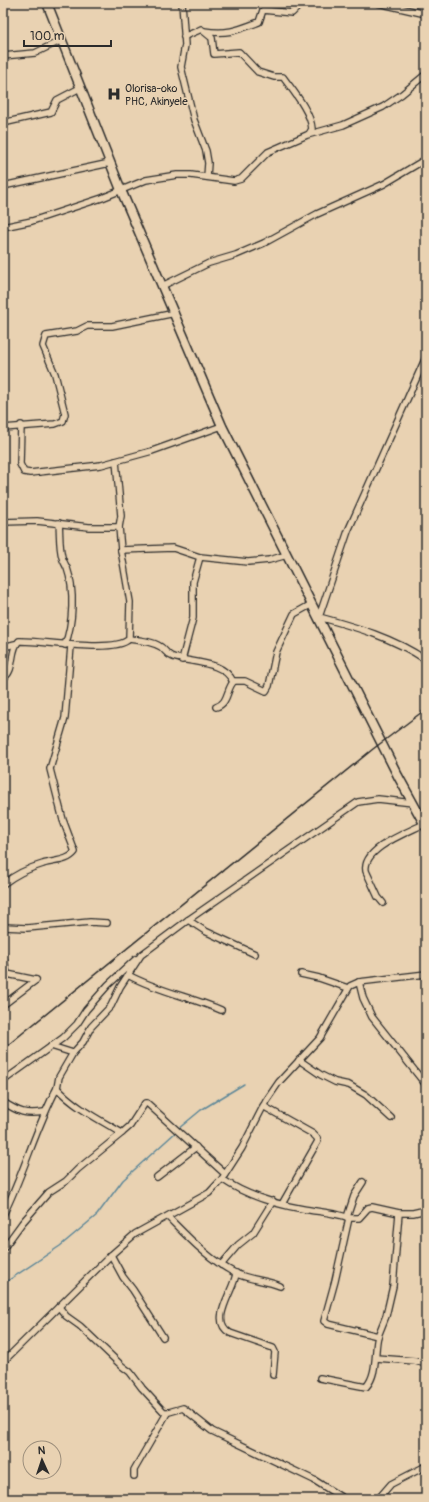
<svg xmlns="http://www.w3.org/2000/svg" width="429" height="1502" viewBox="0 0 429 1502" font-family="Pangolin,sans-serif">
  <rect width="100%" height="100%" fill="#e9d2b2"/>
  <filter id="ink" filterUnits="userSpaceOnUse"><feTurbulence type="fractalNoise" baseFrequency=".025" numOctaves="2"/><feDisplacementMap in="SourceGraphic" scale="8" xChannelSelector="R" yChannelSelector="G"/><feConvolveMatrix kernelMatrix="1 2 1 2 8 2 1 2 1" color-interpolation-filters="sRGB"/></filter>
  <g filter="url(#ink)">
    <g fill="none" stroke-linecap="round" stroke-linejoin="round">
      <!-- stream -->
      <g stroke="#5f8899" stroke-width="1.5">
        <polyline points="178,1129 201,1110 244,1084"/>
        <polyline points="3,1284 60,1246 97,1215 123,1180 176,1132"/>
      </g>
      <!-- minor casing -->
      <g stroke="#2b2b2b" stroke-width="8">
        <g id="minor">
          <polyline points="182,3 185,45 181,67 194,120 206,151 208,163 207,177"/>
          <polyline points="378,3 426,14"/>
          <path d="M204 31C227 35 238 30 259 22L263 10 292 13 296 9 297 3"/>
          <path d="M184 37C190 33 195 33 201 29L212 38 214 54 239 52 258 72 274 77H283C293 91 311 112 312 129L309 134"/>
          <polyline points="3,56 35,53 62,40"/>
          <polyline points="3,123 51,112 57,100 80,88"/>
          <polyline points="3,186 110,163"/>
          <polyline points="3,227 32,221 102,198 146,180 177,175 191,175 234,181 241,179 268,152 307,135 343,125 383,107 402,94 426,74"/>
          <polyline points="162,286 209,263 236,255 264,243 317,214 384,184 426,159"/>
          <path d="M426 357 348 531 319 617C356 627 394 638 426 660"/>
          <polyline points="21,425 20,464 24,472 30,473 101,465 152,451 222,426"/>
          <polyline points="3,428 55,424 63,421 65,414 55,374 43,346 46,336 77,331 87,326 112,326 175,313"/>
          <polyline points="3,522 37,521 89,527 119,527"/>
          <path d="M59 523C60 534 59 546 62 557 63 561 65 564 67 568 75 590 73 624 65 645"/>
          <polyline points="121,550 173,548 200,557 248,562 269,560 287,555"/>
          <path d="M129 639C139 640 152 641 161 647 166 651 167 655 173 657 191 663 225 661 233 682"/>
          <polyline points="3,647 15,644"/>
          <polyline points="182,660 193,618 193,582 200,557"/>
          <path d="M3 678C16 671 9 650 19 641 40 640 115 654 129 639L130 602 121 550 119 527 121 516 116 461"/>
          <path d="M216 707C229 703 226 689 234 681H245L266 691 269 686 276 652 294 614 312 604"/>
          <path d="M3 884C15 875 29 868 43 864 54 860 67 862 75 852L63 820 50 769 65 718 71 646"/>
          <path d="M383 903 378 897 366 871C362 848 409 832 426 823"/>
          <polyline points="188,920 205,931 255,954"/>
          <polyline points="3,927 27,928 90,922 107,923"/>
          <polyline points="3,954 7,974 36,980"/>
          <polyline points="301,974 319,978 348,988"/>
          <path d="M128 975C157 991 191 997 221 1010"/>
          <polyline points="359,982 363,998 372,1017 426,1085"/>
          <polyline points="3,1005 36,980"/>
          <polyline points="51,1046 73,1053"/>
          <polyline points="299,1060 321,1075 335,1082 349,1085 366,1095 391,1118"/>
          <polyline points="3,1081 63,1038 77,1024 86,1010 108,985 136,959"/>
          <path d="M3 1102C19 1112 25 1115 44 1112"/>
          <polyline points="263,1106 313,1134 317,1138 318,1141 282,1204"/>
          <path d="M225 1174 147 1103H145L130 1126 122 1133C100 1120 74 1107 57 1088L59 1077 73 1053 83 1042 91 1027 111 1006 120 987 141 955 188 920 358 802 378 799 413 803"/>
          <polyline points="157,1177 196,1147"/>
          <path d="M222 1179C245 1195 275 1204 303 1209 318 1212 334 1212 349 1218L335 1281 324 1321 328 1324 378 1336C374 1351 378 1374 366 1387L320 1378"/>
          <path d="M3 1215C24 1174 35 1129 57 1088"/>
          <path d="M168 1217C188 1237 209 1260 235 1273 249 1280 266 1280 280 1286"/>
          <polyline points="347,1217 354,1196 363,1182"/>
          <polyline points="349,1218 359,1218 368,1208 372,1207 399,1213 413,1213 426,1210"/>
          <polyline points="3,1249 22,1223 49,1192 66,1181 78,1169 122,1133"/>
          <polyline points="111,1255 123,1277 133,1290 163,1337"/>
          <polyline points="221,1265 238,1245 253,1233 273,1201"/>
          <path d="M236 1273C235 1290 208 1320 230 1333L273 1348 275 1352 273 1375"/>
          <polyline points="59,1307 66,1316 80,1326 122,1366 130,1372 142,1388 164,1412 169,1412 183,1408 212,1431 314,1480 344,1499"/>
          <polyline points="378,1336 386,1316 393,1286 399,1213"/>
          <polyline points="376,1358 415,1361 426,1364"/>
          <polyline points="3,1362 111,1255 135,1234 209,1193 222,1179 242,1148 266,1101 279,1082 320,1038 350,986 359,982 426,974"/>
          <polyline points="134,1476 134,1470 167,1413"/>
          <polyline points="378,1499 391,1484 426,1466"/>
        </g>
      </g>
      <!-- secondary casing -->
      <g stroke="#2b2b2b" stroke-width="11">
        <polyline id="secondary" points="47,3 121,190 222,426 398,776 426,827"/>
      </g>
      <!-- minor -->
      <use href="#minor" stroke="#e9d2b2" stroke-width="5.5"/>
      <!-- secondary -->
      <use href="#secondary" stroke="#e9d2b2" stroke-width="8"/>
      <!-- rail -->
      <polyline stroke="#2b2b2b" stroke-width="1.5" points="3,1049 373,749 426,709"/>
    </g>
  </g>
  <!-- icons -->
  <defs>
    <g id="hospital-bare" transform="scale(1.08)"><path d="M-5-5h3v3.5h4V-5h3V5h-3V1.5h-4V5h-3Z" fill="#2b2b2b" stroke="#e9d2b2" stroke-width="2.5" paint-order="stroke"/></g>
  </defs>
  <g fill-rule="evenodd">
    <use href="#hospital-bare" x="114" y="94"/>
  </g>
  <g text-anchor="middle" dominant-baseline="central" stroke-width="3.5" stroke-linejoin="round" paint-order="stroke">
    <!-- poi labels -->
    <g font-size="11" fill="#2b2b2b" stroke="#e9d2b2" text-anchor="start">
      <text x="125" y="88">Olorisa-oko<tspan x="125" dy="13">PHC, Akinyele</tspan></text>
    </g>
  </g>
  <!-- margin -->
  <rect width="429" height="1502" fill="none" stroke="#e9d2b2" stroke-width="16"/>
  <rect x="8" y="8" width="413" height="1486" fill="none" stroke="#2b2b2b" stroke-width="1.5" filter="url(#ink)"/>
  <!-- north arrow -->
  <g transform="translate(42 1460) rotate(357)"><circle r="19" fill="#e9d2b2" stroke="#9d8f7c"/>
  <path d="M0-3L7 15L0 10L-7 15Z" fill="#2b2b2b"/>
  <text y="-6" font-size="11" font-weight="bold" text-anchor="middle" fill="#2b2b2b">N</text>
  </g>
  <!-- scale -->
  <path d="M24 40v6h87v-6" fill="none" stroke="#2b2b2b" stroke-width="2"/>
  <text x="30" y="40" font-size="12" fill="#2b2b2b" stroke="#e9d2b2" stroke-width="3" paint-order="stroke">100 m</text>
</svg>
